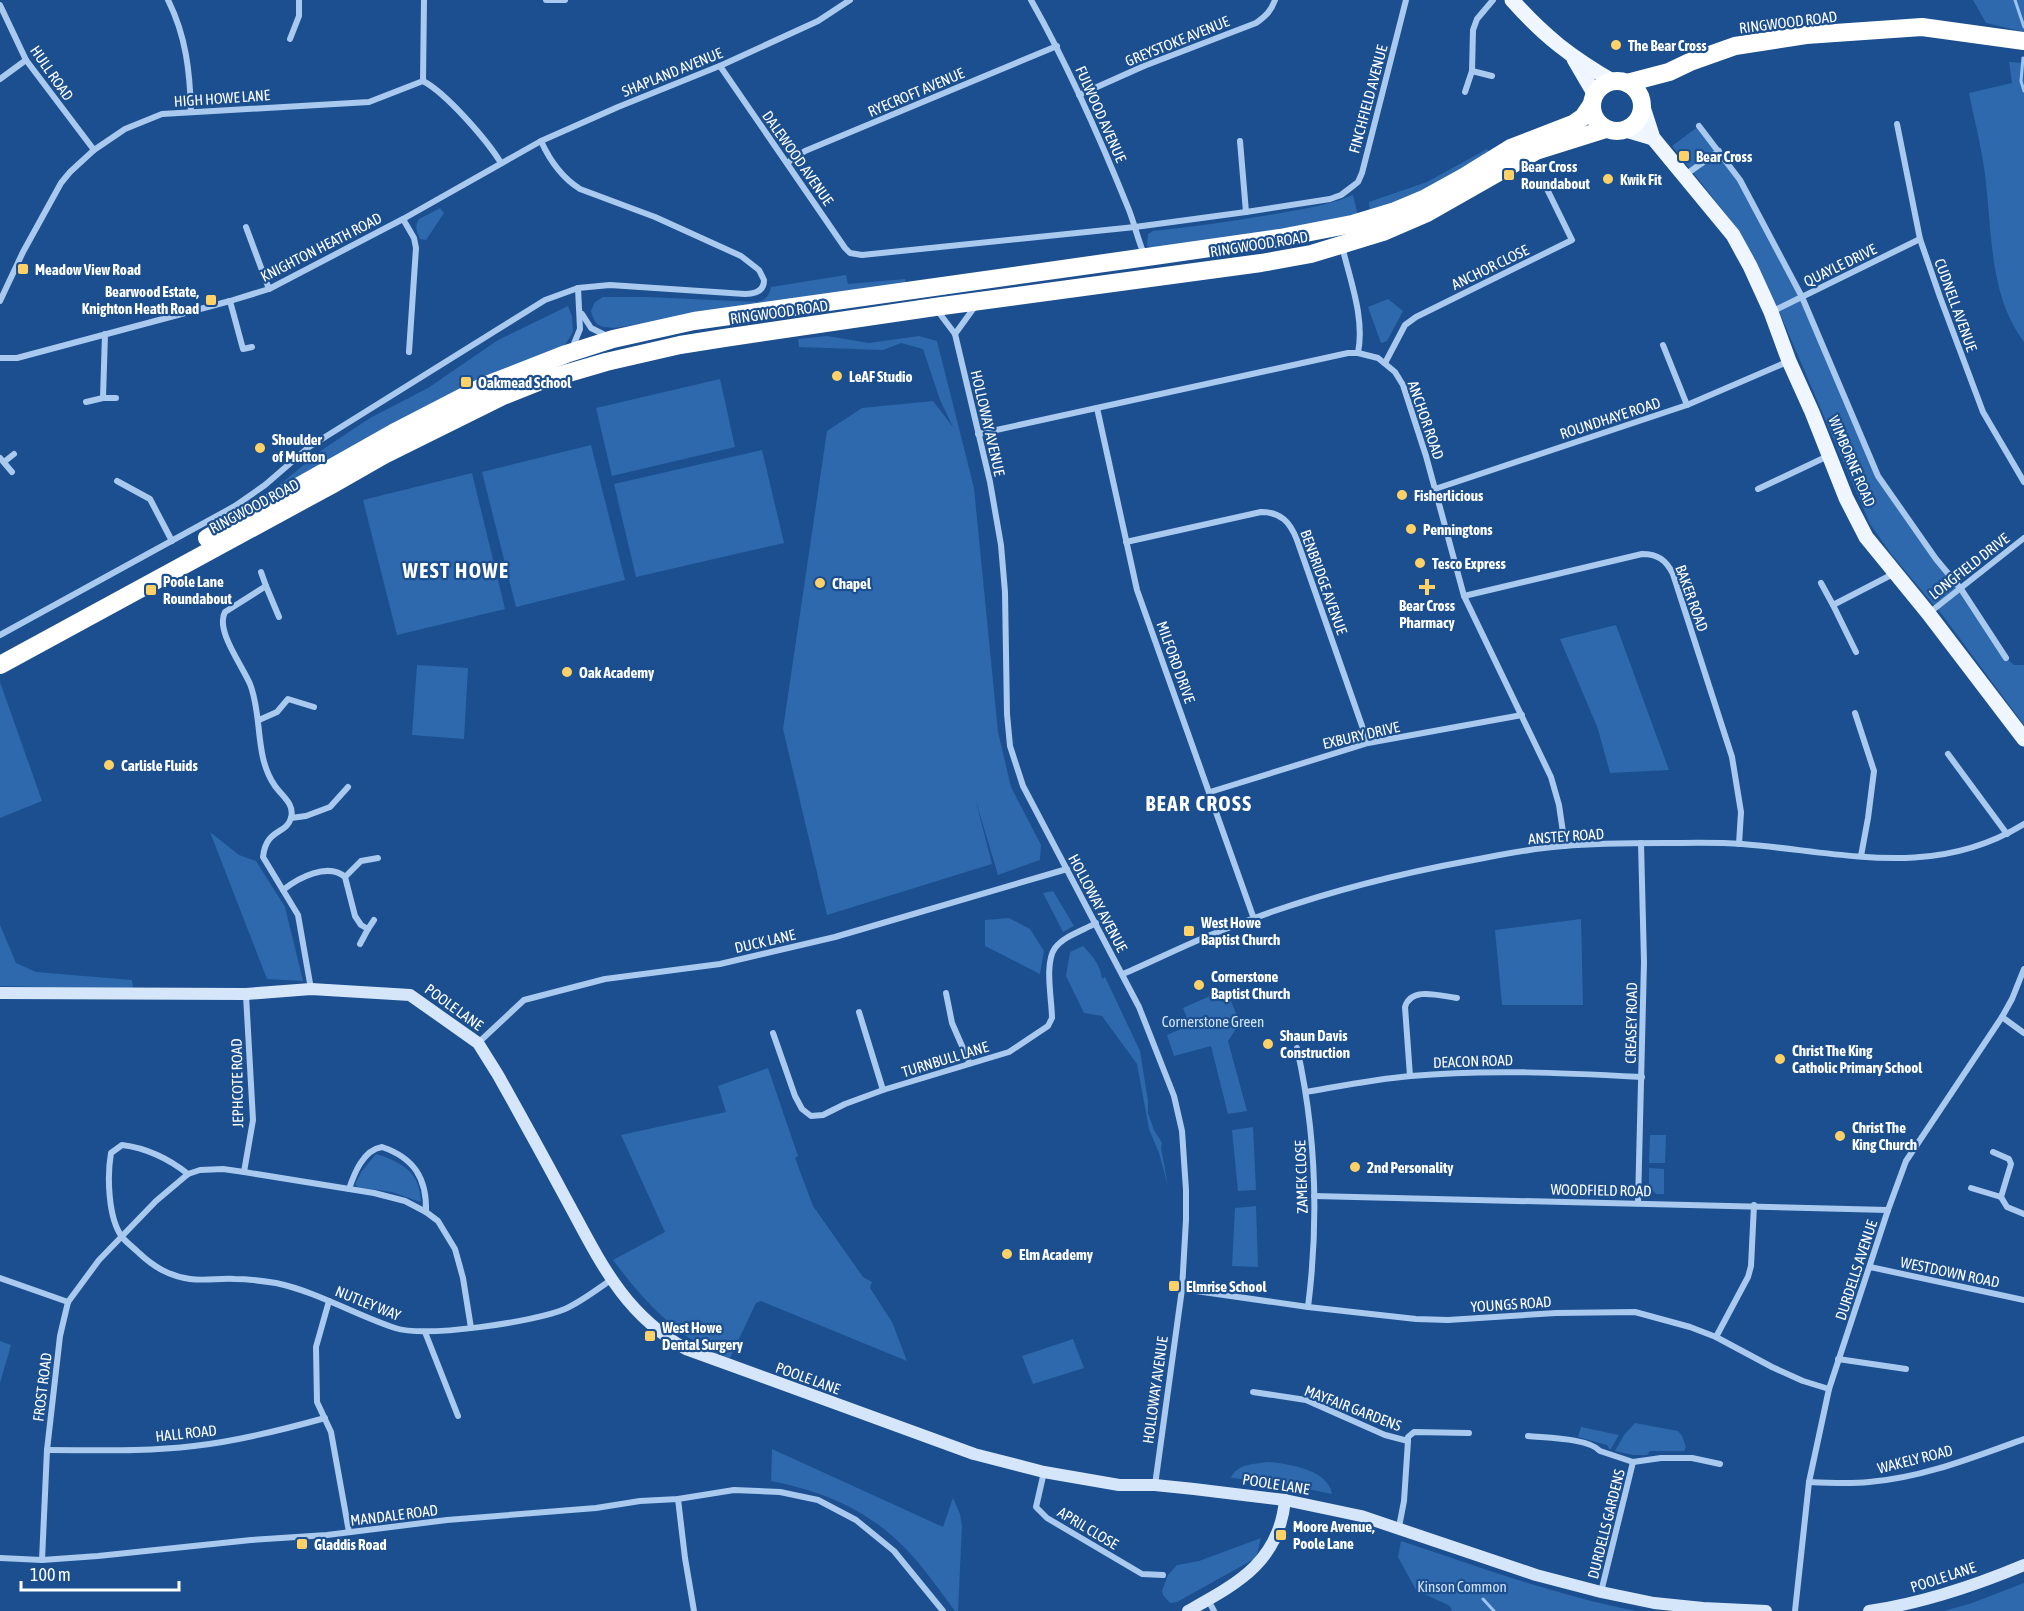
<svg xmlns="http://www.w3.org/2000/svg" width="2024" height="1611" viewBox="0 0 2024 1611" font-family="'Asap Condensed',sans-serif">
  <rect width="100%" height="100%" fill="#1b4f8f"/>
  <!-- green -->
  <g fill="#2e69ad">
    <polygon points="1973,0 2024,0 2024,32 1986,23"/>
    <path d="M2009 62 2024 63V342C1990 296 1992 237 1986 183 1983 153 1975 123 1969 93L2012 83Z"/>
    <polygon points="1699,126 1740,180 1802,297 1878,476 1961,589 2006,658 2014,665 2024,665 2024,725 1943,616 1892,555 1870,524 1778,309 1729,218 1672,146"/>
    <polygon points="1487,149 1490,153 1423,191 1370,212 1369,202 1427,182"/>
    <path d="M1353 195 1358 216 1341 220 1152 249 1147 245 1148 234 1153 231C1198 226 1242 220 1286 212 1309 208 1331 204 1353 195Z"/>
    <path d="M440 208 444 213 426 240 420 239C417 232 414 227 419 219Z"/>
    <path d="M846 275 848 284 905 279 906 283 614 328C599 327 595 326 591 311L595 302 603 297H648L757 302C766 300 769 296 771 287Z"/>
    <polygon points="1388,299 1403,311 1387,341 1381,343 1368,307"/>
    <polygon points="568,306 572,316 573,332 565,345 518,364 267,495 322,450 370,418 428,388 498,340"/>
    <polygon points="827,336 869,343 919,336 937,341 974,488 998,732 1011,787 1041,845 1040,860 998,875 975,798 992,864 827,915 783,729 827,431 862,408 933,401 953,427 940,400 923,349 901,343 883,350 799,347 798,339"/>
    <polygon points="720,379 735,447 612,476 596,408"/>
    <polygon points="591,445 625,580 516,607 482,472"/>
    <polygon points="762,450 784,543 636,577 614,484"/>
    <polygon points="472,473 505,609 397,635 363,500"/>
    <polygon points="1616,625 1669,770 1610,773 1598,729 1560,639"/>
    <polygon points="417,665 468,668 464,739 412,735"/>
    <polygon points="0,682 42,801 0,818"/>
    <polygon points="210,832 239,855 256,861 285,907 303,981 267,979"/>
    <polygon points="1053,891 1074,926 1063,932 1043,893"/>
    <polygon points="1009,918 1030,929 1044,951 1040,974 985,946 985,920"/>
    <polygon points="1581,919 1583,1005 1502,1005 1495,930"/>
    <polygon points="0,925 16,963 36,972 132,980 133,989 0,986"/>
    <path d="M1083 946C1092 955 1101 966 1102 979L1105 977 1140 1051 1148 1101V1113L1154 1130 1162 1143 1161 1148 1168 1186 1159 1153 1149 1129 1137 1064 1102 1016 1084 1013 1066 976 1070 952Z"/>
    <polygon points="1226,989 1240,1023 1228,1041 1247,1111 1228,1114 1211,1046 1174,1056 1167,1035 1190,1025 1183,1008"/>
    <path d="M768 1068 798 1156 795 1158 813 1206 863 1277 872 1282 870 1288 892 1322 907 1361 761 1301 756 1303 730 1358C680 1342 644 1301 613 1260L665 1232 621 1135 726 1112 718 1086Z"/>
    <polygon points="1253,1127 1256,1190 1238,1191 1232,1130"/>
    <polygon points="1650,1135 1666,1135 1665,1163 1649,1163"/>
    <path d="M376 1154C388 1157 408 1166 414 1177 419 1184 420 1193 421 1201L420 1202 392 1192 358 1187 355 1184 362 1171Z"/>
    <polygon points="1649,1168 1664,1169 1664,1194 1656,1194 1649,1187"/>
    <polygon points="1256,1206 1258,1267 1232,1266 1235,1208"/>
    <polygon points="1073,1339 1084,1368 1033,1384 1022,1356"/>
    <polygon points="0,1341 11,1345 0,1383"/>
    <polygon points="1635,1423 1678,1431 1682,1436 1686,1447 1684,1451 1650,1451 1647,1455 1633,1455 1615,1451 1624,1435"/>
    <polygon points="1581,1427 1619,1435 1610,1450 1607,1445 1578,1437"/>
    <path d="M772 1449 943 1527 953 1498 960 1514 962 1526 958 1611H955C944 1596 933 1581 921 1566 881 1516 832 1493 771 1481Z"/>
    <path d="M1267 1462C1288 1463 1329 1470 1332 1494L1273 1482 1231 1478C1236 1464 1255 1464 1267 1462Z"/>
    <polygon points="1261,1538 1256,1558 1177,1602 1170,1603 1163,1595 1162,1591 1168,1575 1177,1565 1199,1561"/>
    <path d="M1401 1541C1479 1567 1555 1595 1636 1611H1452L1450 1606 1416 1590 1398 1557Z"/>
    <polygon points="2024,1583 2024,1611 1944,1611 1972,1603"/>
  </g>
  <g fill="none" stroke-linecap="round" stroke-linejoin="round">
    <!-- stream -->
    <g stroke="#9cc4f0" stroke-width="3">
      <polyline points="2015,0 2024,27"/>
      <polyline points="2023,58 2021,81 2024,91"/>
      <polyline points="1483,1599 1494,1611"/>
    </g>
    <!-- street -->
    <g stroke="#a9c9ee" stroke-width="6">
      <path d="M168 0C186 36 190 72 191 112"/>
      <polyline points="546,0 565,0"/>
      <path d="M1031 0C1069 67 1100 138 1129 210 1134 223 1137 236 1142 249L1146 253"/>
      <polyline points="0,5 26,60 94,150"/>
      <polyline points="290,39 299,16 299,0"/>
      <polyline points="720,66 845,248 850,253 862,255 1135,227 1246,212 1330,199 1341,195 1349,189 1358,182 1362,173 1406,0"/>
      <polyline points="1472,71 1492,76"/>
      <polyline points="0,79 26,60"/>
      <polyline points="423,81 424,0"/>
      <polyline points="1465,92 1472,71 1473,30 1477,19 1493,0"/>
      <path d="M1079 95 1144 66 1256 23C1266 16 1271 11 1275 0"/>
      <polyline points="1897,124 1920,239 1940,297 1983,412 2024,482"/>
      <polyline points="1699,126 1740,180 1802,297 1878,476 1936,559 1961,589 2006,658"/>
      <polyline points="1240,141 1246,212"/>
      <polyline points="787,163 805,151 1057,46"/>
      <polyline points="1685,175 1719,151"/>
      <polyline points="403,219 414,238 416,248 409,352"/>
      <polyline points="246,227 269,289"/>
      <path d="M1342 246C1350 280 1365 318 1358 353"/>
      <path d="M0 301 23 252 61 183 70 172 94 150 125 129 162 114 369 102 423 81C446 93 487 140 501 163"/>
      <polyline points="230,301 243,349 252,347"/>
      <polyline points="937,310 955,334 976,305"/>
      <polyline points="1771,312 1920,239"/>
      <polyline points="582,314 591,328 607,336"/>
      <polyline points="105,334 103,398 116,398"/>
      <polyline points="955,334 990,482 1001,545 1005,592 1007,714 1010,746 1023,786 1139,1007 1174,1096 1182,1131 1186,1190 1186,1220 1182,1289 1155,1485"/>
      <polyline points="1663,345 1687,405"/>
      <polyline points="573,346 580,329 578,288"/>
      <polyline points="0,358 17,358 230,301 269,289 403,219 541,141 618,107 722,65 818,21 850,0"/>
      <polyline points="1385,363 1405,325 1416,317 1572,240 1545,185"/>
      <polyline points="86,402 103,398"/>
      <polyline points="1097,408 1137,590 1254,919"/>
      <polyline points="978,434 1348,353 1358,353 1378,358 1395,372 1403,385 1426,456 1464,596 1551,777 1559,805 1565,846"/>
      <polyline points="0,458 12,472"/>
      <polyline points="4,462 14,454"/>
      <polyline points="117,481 150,499 172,541"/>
      <polyline points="1435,489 1687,405 1787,362"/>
      <polyline points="1758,489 1828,456"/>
      <path d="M1126 542 1261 512C1281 512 1290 522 1297 540L1368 743"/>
      <path d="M261 572 266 586 225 612C215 630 242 665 250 684 263 717 254 756 275 786 282 796 295 804 291 818 286 835 266 828 263 857L298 915 311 989"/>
      <polyline points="1821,583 1833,605 1895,573"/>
      <polyline points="266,586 279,617"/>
      <path d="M1464 596 1642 554C1658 554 1666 560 1673 574L1732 757 1741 812 1739 844"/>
      <polyline points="1833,605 1856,652"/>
      <polyline points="1929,613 2024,538"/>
      <path d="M0 635 235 506 265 485 309 447 545 300 578 288 610 285 745 294C755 294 764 291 764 280L759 270 741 256 655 217 580 189C561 177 550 161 541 141"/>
      <polyline points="1855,713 1874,771 1868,818 1861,856"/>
      <polyline points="259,720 277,712 288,699 314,707"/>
      <polyline points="1948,754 2007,834"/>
      <polyline points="1210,792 1368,743 1522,715"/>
      <polyline points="291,818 306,816 330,807 348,787"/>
      <polyline points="345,877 361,861 378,858"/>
      <path d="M283 890C298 878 328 862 345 877L355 916 361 925 368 929 374 920"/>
      <polyline points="360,944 368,929"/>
      <path d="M1123 974C1151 962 1179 948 1208 936 1290 902 1381 877 1468 861 1500 855 1532 848 1564 846 1597 843 1630 843 1663 843 1689 843 1716 842 1742 844 1842 852 1933 880 2024 824"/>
      <polyline points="946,993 952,1023 969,1062"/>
      <polyline points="859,1012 883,1090"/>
      <polyline points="2002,1017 2024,1033"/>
      <path d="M773 1033 795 1096 802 1109 811 1116 823 1115 845 1104 883 1090 1009 1052 1048 1026 1052 1018C1052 1000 1044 963 1055 948 1064 936 1084 930 1096 923"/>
      <polyline points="478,1043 524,1000 605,979 720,964 835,937 1067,869"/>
      <path d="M1297 1048C1316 1133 1319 1220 1308 1307"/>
      <path d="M1410 1076 1405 1007C1411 986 1440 996 1457 998"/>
      <path d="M1306 1092C1341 1086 1376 1079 1411 1076 1488 1069 1565 1073 1642 1077"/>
      <polyline points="1993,1152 2009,1159 2011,1164 2001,1197"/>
      <polyline points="244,1172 253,1120 246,995"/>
      <path d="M188 1174C169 1159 146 1148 122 1145L111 1153C107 1176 108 1218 122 1237 127 1243 134 1248 139 1253 154 1267 169 1276 190 1279 205 1281 220 1278 235 1279 249 1279 263 1281 276 1283 318 1292 355 1315 395 1328 426 1338 534 1322 565 1309 581 1302 596 1290 611 1280"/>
      <polyline points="1971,1188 2001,1197 2007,1207 2024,1214"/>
      <path d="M349 1189C354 1174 363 1150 382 1147 414 1158 427 1178 426 1212"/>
      <polyline points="1314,1196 1888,1210"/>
      <polyline points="1638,1203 1644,962 1641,843"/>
      <polyline points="1870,1267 2024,1300"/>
      <polyline points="0,1278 68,1302"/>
      <polyline points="1182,1289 1308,1307 1416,1319 1448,1320 1556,1313 1635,1312 1690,1327 1716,1337 1772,1367 1803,1381 1829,1389"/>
      <polyline points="329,1301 316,1347 317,1402 331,1432 349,1532"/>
      <polyline points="425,1332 458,1416"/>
      <polyline points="1716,1337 1748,1277 1751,1266 1754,1205"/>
      <polyline points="1838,1359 1906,1369"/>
      <polyline points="1253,1392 1306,1400 1385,1435 1408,1441 1408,1437 1414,1432 1469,1433"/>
      <path d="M1528 1436C1546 1438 1588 1438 1600 1451L1633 1462 1661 1458H1692L1720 1464"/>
      <path d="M47 1450C96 1450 145 1452 194 1446 239 1441 282 1430 325 1418"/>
      <polyline points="1044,1472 1036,1507 1047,1518 1142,1574 1163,1575"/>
      <path d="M1809 1482C1829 1483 1849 1484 1869 1482 1922 1478 1974 1457 2024 1439"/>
      <polyline points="678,1499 685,1558 694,1611"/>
      <polyline points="1399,1527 1404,1501 1408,1441"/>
      <polyline points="0,1558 42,1560 98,1556 251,1540 327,1535 447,1520 596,1508 640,1501 678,1499 734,1490 780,1492 818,1500 856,1520 894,1551 943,1611"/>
      <polyline points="42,1560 47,1450 60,1336 68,1302 99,1260 156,1201 188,1174 200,1170 223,1169 244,1172 374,1193 405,1201 426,1212 438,1221 455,1249 463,1278 471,1328"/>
      <polyline points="1601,1592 1633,1462"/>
      <polyline points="1208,1600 1214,1611"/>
      <polyline points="1795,1611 1809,1482 1829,1389 1888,1210 1906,1161 2002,1017 2012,999 2024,969"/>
    </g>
    <!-- secondary -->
    <g stroke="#d6e6fa" stroke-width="12">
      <path d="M0 993 246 994 311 989 410 995 478 1043 498 1075C521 1116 543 1156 565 1197 599 1259 622 1313 686 1349L974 1454 1044 1472 1119 1485H1155L1194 1489 1285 1500 1361 1516 1536 1575 1601 1592 1654 1603 1703 1608 1766 1611"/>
      <path d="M1188 1611C1238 1583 1279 1562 1285 1500"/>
      <path d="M1869 1611C1923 1603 1974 1586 2024 1565"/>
    </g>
    <!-- primary -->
    <g stroke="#f0f6ff" stroke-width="15">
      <path d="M1512 0C1545 37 1571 57 1614 82"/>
      <polyline points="1574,59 1595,95"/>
      <polyline points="1642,104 1653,138 1733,235 1750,266 1771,312 1789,361 1812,412 1846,498 1866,537 1928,613 2024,739"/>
      <polyline points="1626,130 1653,138"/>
    </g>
    <!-- highway -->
    <g stroke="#fff" stroke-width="18">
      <circle cx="1617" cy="106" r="25"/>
      <polyline points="1627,83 1669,72 1690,62 1735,46 1806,35 1922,27 2024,41"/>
      <polyline points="207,538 393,433 484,386 566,354 613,339 694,321 1154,256 1280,238 1352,224 1395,211 1426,198 1464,177 1511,148 1573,124 1583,117 1592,104"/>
      <polyline points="0,665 333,484 384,455 503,396 541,381 606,362 680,345 724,338 935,307 1261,263 1311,254 1383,232 1427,213 1536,151 1606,129"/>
    </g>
  </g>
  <!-- markers -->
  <g fill="#ffd166" stroke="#1b4f8f" stroke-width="2">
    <circle cx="1616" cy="45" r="6"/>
    <rect x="1678" y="150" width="12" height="12" rx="3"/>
    <rect x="1503" y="169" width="12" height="12" rx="3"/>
    <circle cx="1608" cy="179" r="6"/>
    <rect x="17" y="263" width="12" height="12" rx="3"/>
    <rect x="205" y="294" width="12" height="12" rx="3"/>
    <circle cx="837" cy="376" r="6"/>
    <rect x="460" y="376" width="12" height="12" rx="3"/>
    <circle cx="260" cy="448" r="6"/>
    <circle cx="1402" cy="495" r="6"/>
    <circle cx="1411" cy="529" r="6"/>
    <circle cx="1420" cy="563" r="6"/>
    <circle cx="820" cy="583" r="6"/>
    <path d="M1424 578h6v6h6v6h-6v6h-6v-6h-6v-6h6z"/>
    <rect x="145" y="584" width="12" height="12" rx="3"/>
    <circle cx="567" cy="672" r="6"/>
    <circle cx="109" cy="765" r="6"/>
    <rect x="1183" y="925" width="12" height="12" rx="3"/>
    <circle cx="1199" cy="985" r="6"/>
    <circle cx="1268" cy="1044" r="6"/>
    <circle cx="1780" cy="1059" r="6"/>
    <circle cx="1840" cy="1136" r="6"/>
    <circle cx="1355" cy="1167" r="6"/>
    <circle cx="1007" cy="1254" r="6"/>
    <rect x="1168" y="1280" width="12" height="12" rx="3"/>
    <rect x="644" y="1330" width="12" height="12" rx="3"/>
    <rect x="1275" y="1529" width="12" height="12" rx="3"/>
    <rect x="296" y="1538" width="12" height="12" rx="3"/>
  </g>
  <g text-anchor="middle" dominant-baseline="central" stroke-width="4.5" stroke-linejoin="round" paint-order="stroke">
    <!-- street labels -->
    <g font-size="15" fill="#fff" stroke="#1b4f8f">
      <text transform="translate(1788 22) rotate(-7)">RINGWOOD ROAD</text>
      <text transform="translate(1177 41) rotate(-22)">GREYSTOKE AVENUE</text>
      <text transform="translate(672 72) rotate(-22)">SHAPLAND AVENUE</text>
      <text transform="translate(52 73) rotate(55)">HULL ROAD</text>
      <text transform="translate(916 92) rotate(-23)">RYECROFT AVENUE</text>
      <text transform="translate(222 98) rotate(-4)">HIGH HOWE LANE</text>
      <text transform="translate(1368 99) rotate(-75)">FINCHFIELD AVENUE</text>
      <text transform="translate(1101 114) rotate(66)">FULWOOD AVENUE</text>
      <text transform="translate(798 158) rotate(55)">DALEWOOD AVENUE</text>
      <text transform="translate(1259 244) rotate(-9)">RINGWOOD ROAD</text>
      <text transform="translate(321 247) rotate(-27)">KNIGHTON HEATH ROAD</text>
      <text transform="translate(1840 265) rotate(-26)">QUAYLE DRIVE</text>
      <text transform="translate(1490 267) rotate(-26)">ANCHOR CLOSE</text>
      <text transform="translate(1956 305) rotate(70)">CUDNELL AVENUE</text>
      <text transform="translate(779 312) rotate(-8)">RINGWOOD ROAD</text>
      <text transform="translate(1610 418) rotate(-18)">ROUNDHAYE ROAD</text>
      <text transform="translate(1426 420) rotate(71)">ANCHOR ROAD</text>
      <text transform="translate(988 423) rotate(77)">HOLLOWAY AVENUE</text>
      <text transform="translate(1852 461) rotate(67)">WIMBORNE ROAD</text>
      <text transform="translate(254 506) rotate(-28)">RINGWOOD ROAD</text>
      <text transform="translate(1969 566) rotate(-38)">LONGFIELD DRIVE</text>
      <text transform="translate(1324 582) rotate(70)">BENBRIDGE AVENUE</text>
      <text transform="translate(1692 598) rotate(70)">BAKER ROAD</text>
      <text transform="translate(1176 662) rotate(70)">MILFORD DRIVE</text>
      <text transform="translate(1361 735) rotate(-13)">EXBURY DRIVE</text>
      <text transform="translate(1566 836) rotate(-4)">ANSTEY ROAD</text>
      <text transform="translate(1098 903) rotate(62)">HOLLOWAY AVENUE</text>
      <text transform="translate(765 941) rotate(-13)">DUCK LANE</text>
      <text transform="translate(454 1007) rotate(36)">POOLE LANE</text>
      <text transform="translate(1631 1023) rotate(-89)">CREASEY ROAD</text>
      <text transform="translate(945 1059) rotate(-17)">TURNBULL LANE</text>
      <text transform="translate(1473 1061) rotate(-2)">DEACON ROAD</text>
      <text transform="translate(237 1083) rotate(-91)">JEPHCOTE ROAD</text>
      <text transform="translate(1301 1177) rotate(-92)">ZAMEK CLOSE</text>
      <text transform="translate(1601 1190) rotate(1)">WOODFIELD ROAD</text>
      <text transform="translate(1856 1270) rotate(-72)">DURDELLS AVENUE</text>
      <text transform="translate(1950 1272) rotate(12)">WESTDOWN ROAD</text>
      <text transform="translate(368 1303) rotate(22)">NUTLEY WAY</text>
      <text transform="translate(1511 1304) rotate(-4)">YOUNGS ROAD</text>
      <text transform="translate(808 1378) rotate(20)">POOLE LANE</text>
      <text transform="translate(42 1387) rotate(-83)">FROST ROAD</text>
      <text transform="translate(1155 1390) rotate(-82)">HOLLOWAY AVENUE</text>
      <text transform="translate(1353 1408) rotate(21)">MAYFAIR GARDENS</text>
      <text transform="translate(186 1433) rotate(-6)">HALL ROAD</text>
      <text transform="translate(1915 1459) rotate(-14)">WAKELY ROAD</text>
      <text transform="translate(1276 1484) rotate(9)">POOLE LANE</text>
      <text transform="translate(394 1515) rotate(-7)">MANDALE ROAD</text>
      <text transform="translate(1606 1524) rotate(-76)">DURDELLS GARDENS</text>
      <text transform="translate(1088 1528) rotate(31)">APRIL CLOSE</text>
      <text transform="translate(1943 1577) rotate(-18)">POOLE LANE</text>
    </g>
    <!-- poi labels -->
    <g font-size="15" font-weight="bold" fill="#fff" stroke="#1b4f8f" text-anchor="start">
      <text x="1628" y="45">The Bear Cross</text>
      <text x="1696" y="156">Bear Cross</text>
      <text x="1521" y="166">Bear Cross<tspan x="1521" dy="17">Roundabout</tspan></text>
      <text x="1620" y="179">Kwik Fit</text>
      <text x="35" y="269">Meadow View Road</text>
      <text x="199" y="291" text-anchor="end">Bearwood Estate,<tspan x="199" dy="17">Knighton Heath Road</tspan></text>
      <text x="849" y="376">LeAF Studio</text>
      <text x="478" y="382">Oakmead School</text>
      <text x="272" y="439">Shoulder<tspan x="272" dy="17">of Mutton</tspan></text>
      <text x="1414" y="495">Fisherlicious</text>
      <text x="1423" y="529">Penningtons</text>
      <text x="1432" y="563">Tesco Express</text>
      <text x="163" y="581">Poole Lane<tspan x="163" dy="17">Roundabout</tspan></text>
      <text x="832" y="583">Chapel</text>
      <text x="1427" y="605" text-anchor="middle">Bear Cross<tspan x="1427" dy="17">Pharmacy</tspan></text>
      <text x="579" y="672">Oak Academy</text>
      <text x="121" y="765">Carlisle Fluids</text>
      <text x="1201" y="922">West Howe<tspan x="1201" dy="17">Baptist Church</tspan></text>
      <text x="1211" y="976">Cornerstone<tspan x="1211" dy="17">Baptist Church</tspan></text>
      <text x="1280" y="1035">Shaun Davis<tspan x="1280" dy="17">Construction</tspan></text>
      <text x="1792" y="1050">Christ The King<tspan x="1792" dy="17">Catholic Primary School</tspan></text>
      <text x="1852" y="1127">Christ The<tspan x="1852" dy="17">King Church</tspan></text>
      <text x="1367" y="1167">2nd Personality</text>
      <text x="1019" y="1254">Elm Academy</text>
      <text x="1186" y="1286">Elmrise School</text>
      <text x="662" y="1327">West Howe<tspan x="662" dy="17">Dental Surgery</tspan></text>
      <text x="1293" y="1526">Moore Avenue,<tspan x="1293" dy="17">Poole Lane</tspan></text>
      <text x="314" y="1544">Gladdis Road</text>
    </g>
    <!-- park labels -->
    <g font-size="15" fill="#cfe3fa" stroke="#1b4f8f">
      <text x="1213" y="1021">Cornerstone Green</text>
      <text x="1462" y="1586">Kinson Common</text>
    </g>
    <!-- district labels -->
    <g font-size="21" font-weight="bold" letter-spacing="1.5" fill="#fff" stroke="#1b4f8f">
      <text x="456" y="570">WEST HOWE</text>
      <text x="1199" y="803">BEAR CROSS</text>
    </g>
  </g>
  <!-- scale -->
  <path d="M21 1581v9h158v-9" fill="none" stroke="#ffffff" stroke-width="3"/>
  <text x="30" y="1581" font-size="18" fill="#ffffff" stroke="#1b4f8f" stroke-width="4.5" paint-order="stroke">100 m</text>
</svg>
